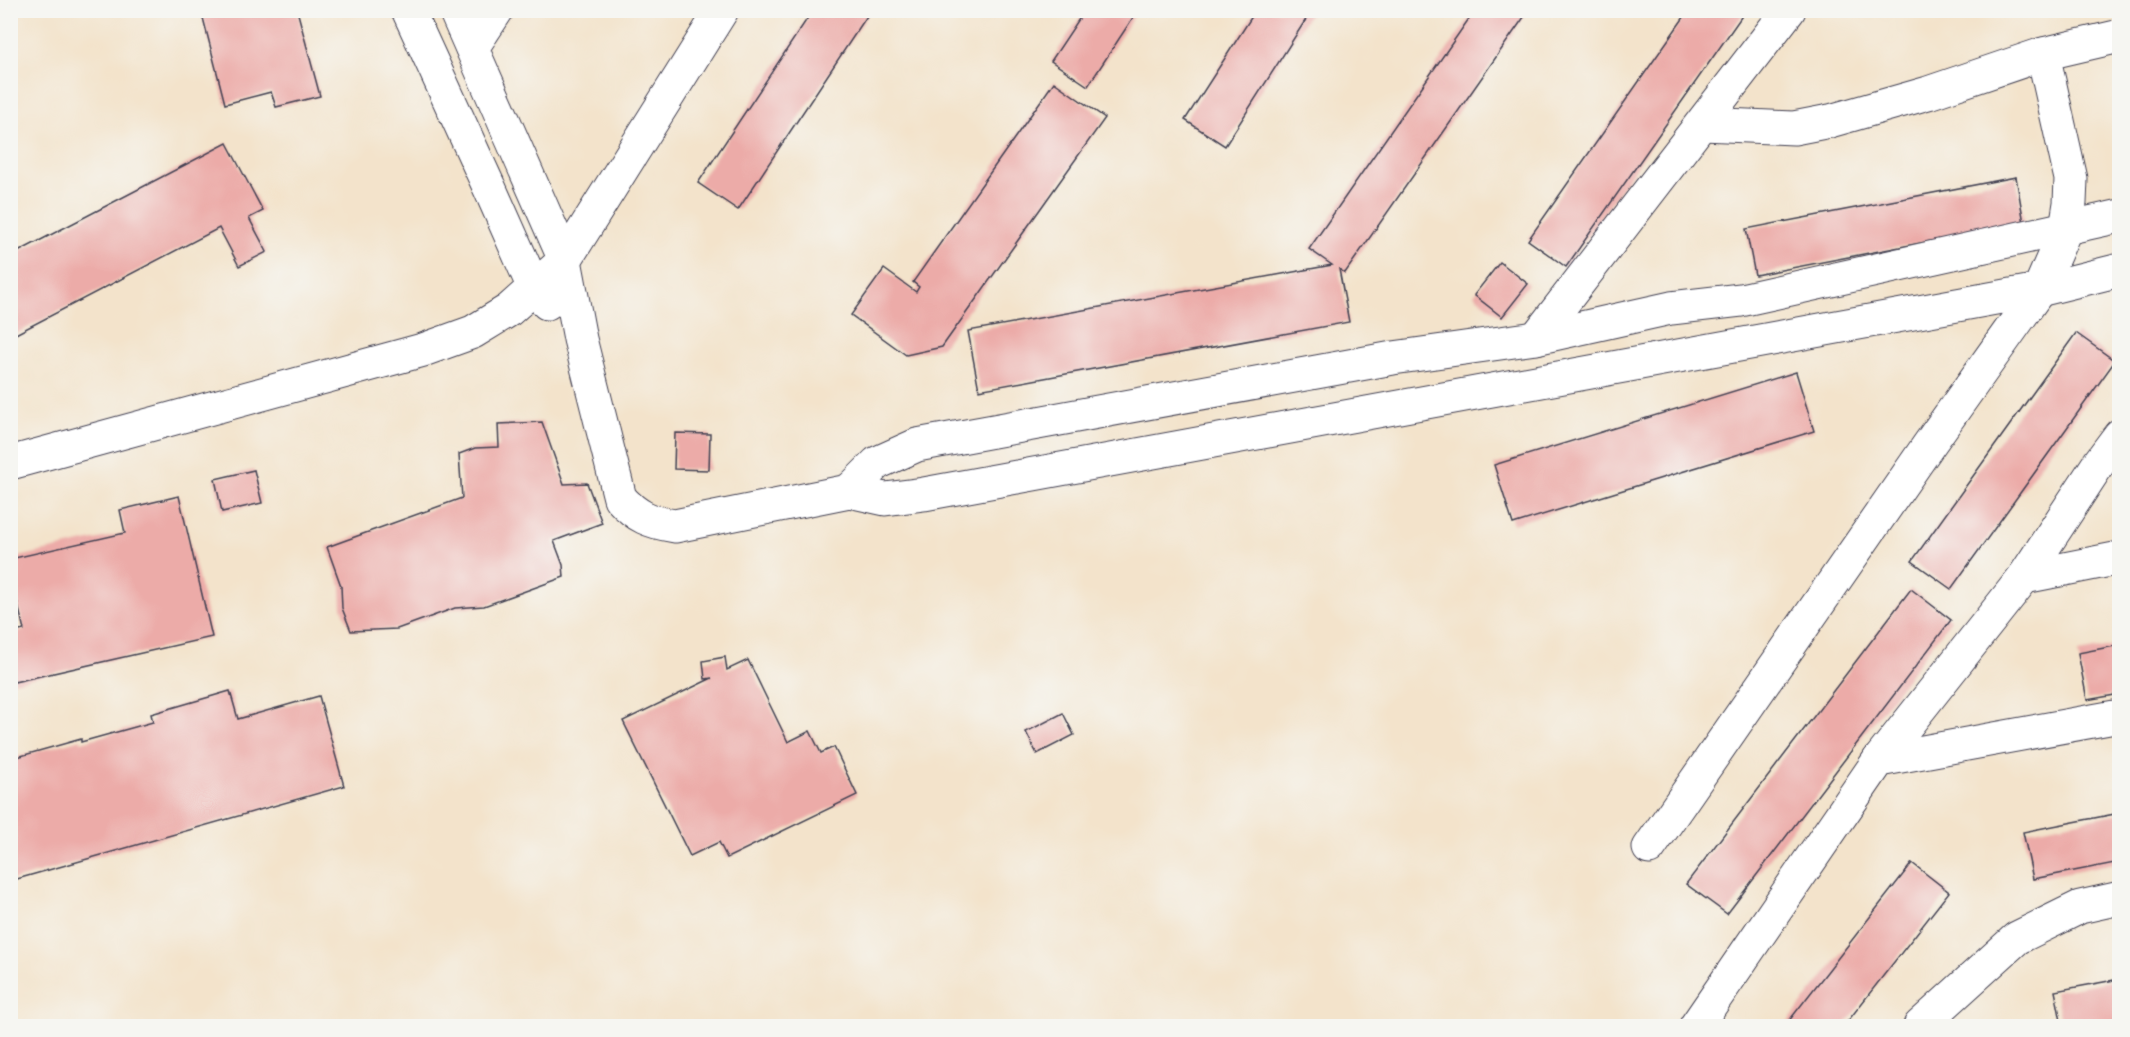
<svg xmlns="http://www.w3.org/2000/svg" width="2130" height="1037" viewBox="0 0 2130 1037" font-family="'Playpen Sans',sans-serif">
  <rect width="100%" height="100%" fill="#f6f6f2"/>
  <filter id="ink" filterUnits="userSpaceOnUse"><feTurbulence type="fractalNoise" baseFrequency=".0167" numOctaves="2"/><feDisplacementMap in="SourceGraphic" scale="12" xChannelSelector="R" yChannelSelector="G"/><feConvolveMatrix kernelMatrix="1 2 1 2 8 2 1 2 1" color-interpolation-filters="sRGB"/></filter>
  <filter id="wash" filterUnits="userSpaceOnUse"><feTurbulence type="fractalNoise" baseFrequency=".008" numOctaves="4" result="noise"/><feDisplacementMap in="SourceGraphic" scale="24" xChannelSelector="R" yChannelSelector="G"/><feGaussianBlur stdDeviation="1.35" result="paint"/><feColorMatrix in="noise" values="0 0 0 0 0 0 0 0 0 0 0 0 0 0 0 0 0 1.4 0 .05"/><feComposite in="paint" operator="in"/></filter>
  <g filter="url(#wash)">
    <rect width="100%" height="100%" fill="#f3e3cb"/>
    <g id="blocks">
      <!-- building -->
      <g fill="#ecaba8">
        <polygon points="201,10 297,10 320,96 276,107 271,92 225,104"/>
        <polygon points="813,10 871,10 738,210 698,183"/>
        <polygon points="1085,10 1138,10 1088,86 1051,61"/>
        <polygon points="1256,10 1312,10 1225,146 1185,120"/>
        <polygon points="1475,10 1529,10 1345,273 1339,269 1349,322 979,390 968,331 1332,265 1309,249"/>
        <polygon points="1689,10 1746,10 1566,267 1528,240"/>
        <polygon points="1054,82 1105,118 942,347 906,355 851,315 884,269 916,292 919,287 913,282"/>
        <polygon points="227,143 263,211 249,218 267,252 239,266 219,228 10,337 10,256"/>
        <polygon points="2016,177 2024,223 1755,275 1746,229"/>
        <polygon points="1500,262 1528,284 1502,317 1474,295"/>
        <polygon points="2076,333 2115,361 1951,589 1912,561"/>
        <polygon points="1796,372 1814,431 1513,524 1494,465"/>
        <polygon points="542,422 564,484 587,483 602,523 554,541 563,565 564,577 484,606 455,608 397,629 351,631 342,608 341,586 327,547 462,498 459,454 475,448 499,447 498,424"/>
        <polygon points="675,433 710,434 709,470 674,469"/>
        <polygon points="254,470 262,503 222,512 215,479"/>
        <polygon points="179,496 212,637 14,682 10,668 10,633 24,630 10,571 10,559 125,533 120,510"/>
        <polygon points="1911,589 1951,620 1727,914 1686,884"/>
        <polygon points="2120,645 2120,694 2087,700 2078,653"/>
        <polygon points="725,657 727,670 748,660 788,742 810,731 821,753 834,747 857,795 727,858 719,842 690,856 623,721 712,678 705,679 703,661"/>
        <polygon points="230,691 238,719 319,696 344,786 10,881 10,759 81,739 81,742 153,722 151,714"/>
        <polygon points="1063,713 1074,735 1037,754 1026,732"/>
        <polygon points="2120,813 2120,862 2033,879 2023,832"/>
        <polygon points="1912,863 1949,892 1844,1026 1794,1026 1788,1022"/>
        <polygon points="2120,979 2120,1026 2062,1026 2055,991"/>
      </g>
    </g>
  </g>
  <g filter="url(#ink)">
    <use href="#blocks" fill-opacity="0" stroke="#413f51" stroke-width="1.5"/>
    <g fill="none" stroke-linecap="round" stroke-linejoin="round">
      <!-- minor casing -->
      <g stroke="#413f51" stroke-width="35">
        <g id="minor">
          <polyline points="408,10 490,189 534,288 547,303"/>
          <path d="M455 10 565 260 580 339 620 498C637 517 650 522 675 526L849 491 885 499 924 494 2039 290 2120 270"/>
          <polyline points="472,48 497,10"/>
          <polyline points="1703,124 1794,128 1830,121 1928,93 2043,54 2120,36"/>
          <polyline points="1536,338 1789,10"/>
          <polyline points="10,463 423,350 473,332 509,310 565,260 722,10"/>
          <polyline points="849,491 877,463 917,445 1393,358 1536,338 1671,308 1741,300 2120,216"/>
          <polyline points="2024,577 2120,558"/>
          <polyline points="1879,760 2120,716"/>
          <polyline points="1649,848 1928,446 2039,290 2066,228 2070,203 2071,179 2043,54"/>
          <polyline points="1696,1026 1879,760 2024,577 2099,463 2120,435"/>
          <polyline points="1920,1026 2017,938 2080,907 2120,898"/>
        </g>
      </g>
      <!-- minor -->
      <use href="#minor" stroke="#fff" stroke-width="33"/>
    </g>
  </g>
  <!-- margin -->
  <rect width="2130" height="1037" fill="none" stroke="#f6f6f2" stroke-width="36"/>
</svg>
